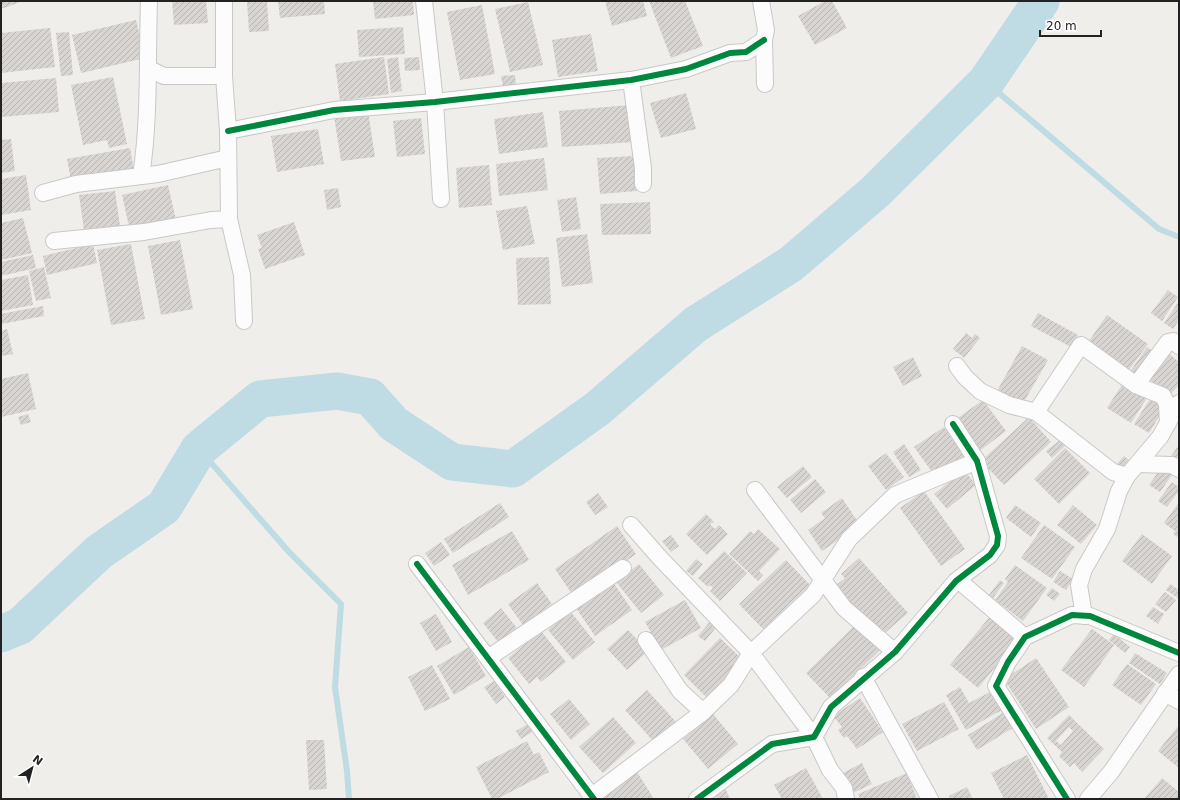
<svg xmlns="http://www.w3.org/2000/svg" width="1180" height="800" viewBox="0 0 1180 800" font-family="'DejaVu Sans',sans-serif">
  <defs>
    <pattern id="building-hatch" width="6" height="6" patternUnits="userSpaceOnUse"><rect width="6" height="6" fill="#d7d4d2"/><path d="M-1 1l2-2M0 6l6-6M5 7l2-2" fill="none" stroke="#b8b6b4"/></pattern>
  </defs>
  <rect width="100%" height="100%" fill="#f0eeeb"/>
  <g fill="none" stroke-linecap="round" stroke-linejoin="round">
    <!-- stream -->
    <g stroke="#bfdbe3" stroke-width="6">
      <polyline points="986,82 1159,229 1179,237"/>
      <polyline points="199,449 289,552 341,604 335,687 347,771 349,799"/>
    </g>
    <!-- river -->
    <polyline stroke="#bfdbe3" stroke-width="37" points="1,634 20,626 99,552 164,507 199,449 260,399 337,391 370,397 394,424 452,462 513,469 597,409 696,324 791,264 875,192 986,82 1041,1"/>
  </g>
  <!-- building -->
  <g fill="url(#building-hatch)" fill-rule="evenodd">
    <polygon points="1,1 23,1 1,9"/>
    <polygon points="172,1 206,1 208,23 174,25"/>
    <polygon points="247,1 267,1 269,31 249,32"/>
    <polygon points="278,1 324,1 325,14 280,18"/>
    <polygon points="373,1 413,1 414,15 375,19"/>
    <polygon points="605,1 643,1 647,16 612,26"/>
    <polygon points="649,1 685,1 703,46 671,58"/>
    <polygon points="825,1 832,1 847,28 815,45 798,16"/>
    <polygon points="528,2 543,65 510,72 495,9"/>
    <polygon points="482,5 495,74 460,80 447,12"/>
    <polygon points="136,20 145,58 81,73 72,35"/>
    <polygon points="403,27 405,54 359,57 357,30"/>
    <polygon points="50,28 55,67 1,73 1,33"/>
    <polygon points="69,32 73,75 61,76 56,33"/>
    <polygon points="591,34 598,71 558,77 552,40"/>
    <polygon points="384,57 389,94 340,101 335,64"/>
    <polygon points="398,57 402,91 391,93 387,59"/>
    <polygon points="419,57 420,70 405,71 404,58"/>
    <polygon points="515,75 516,86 503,87 501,76"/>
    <polygon points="113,77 127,144 109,148 107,140 83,145 71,85"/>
    <polygon points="56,78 59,112 1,117 1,83"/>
    <polygon points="686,93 696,129 661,138 650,103"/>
    <polygon points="630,105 633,142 562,147 559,111"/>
    <polygon points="368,111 375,157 341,161 334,116"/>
    <polygon points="543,112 548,147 499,154 494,119"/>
    <polygon points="421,118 425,154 397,157 393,121"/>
    <polygon points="318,129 324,164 277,172 271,136"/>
    <polygon points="11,139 15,171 1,173 1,140"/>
    <polygon points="130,148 134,170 71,181 67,159"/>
    <polygon points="634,156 637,191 600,194 597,158"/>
    <polygon points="544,158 548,190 499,196 496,164"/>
    <polygon points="489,165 492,205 459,208 456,168"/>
    <polygon points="26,175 31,210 1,215 1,179"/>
    <polygon points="168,185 176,220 130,231 122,195"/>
    <polygon points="338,188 341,207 327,210 324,190"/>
    <polygon points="115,191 120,226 84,230 79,195"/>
    <polygon points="576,197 581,229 562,232 557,200"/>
    <polygon points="650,202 651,234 602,235 600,204"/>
    <polygon points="527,206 535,244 503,250 496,211"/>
    <polygon points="23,218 32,253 1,260 1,223"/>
    <polygon points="294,222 305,255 265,269 258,249 262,248 257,235"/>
    <polygon points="587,234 593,283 562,287 556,238"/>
    <polygon points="180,240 193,309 161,315 148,246"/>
    <polygon points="93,244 97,263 47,275 43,256"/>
    <polygon points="131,244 145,319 111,325 97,250"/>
    <polygon points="33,255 36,268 1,276 1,262"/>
    <polygon points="549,257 551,304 518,305 516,258"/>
    <polygon points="44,267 51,298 36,301 29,271"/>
    <polygon points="28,275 33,305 1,311 1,280"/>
    <polygon points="1168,290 1178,297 1162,321 1151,313"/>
    <polygon points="1179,301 1179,320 1173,329 1164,323"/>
    <polygon points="43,306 44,316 1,324 1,314"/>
    <polygon points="1038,313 1078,335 1071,347 1031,326"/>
    <polygon points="1107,315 1148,344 1126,374 1086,345"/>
    <polygon points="7,329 13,354 1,356 1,331"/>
    <polygon points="966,333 972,338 975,334 980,338 964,358 953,349"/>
    <polygon points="1022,346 1048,360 1021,407 996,393"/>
    <polygon points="1147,347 1154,352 1133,381 1127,376"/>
    <polygon points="1166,351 1179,362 1179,385 1169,396 1145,376"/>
    <polygon points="913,357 922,376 903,386 893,367"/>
    <polygon points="28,373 36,409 1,417 1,379"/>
    <polygon points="1123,383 1147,398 1131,423 1107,408"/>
    <polygon points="1152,396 1166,405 1149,433 1134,424"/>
    <polygon points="983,400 1006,431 978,452 955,420"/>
    <polygon points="28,414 31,422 21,425 18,417"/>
    <polygon points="1029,417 1051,442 1004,485 981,461"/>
    <polygon points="944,427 964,456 935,476 914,447"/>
    <polygon points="1060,440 1065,446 1052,458 1046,451"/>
    <polygon points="904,444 921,470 909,477 893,452"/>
    <polygon points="1179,445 1179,462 1171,456"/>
    <polygon points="1065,448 1090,473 1059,504 1034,479"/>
    <polygon points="886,453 904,477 886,490 868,466"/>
    <polygon points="1124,456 1130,461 1121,473 1114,467"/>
    <polygon points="803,466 812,477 787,498 777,487"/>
    <polygon points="1161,468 1172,475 1160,492 1149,485"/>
    <polygon points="964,470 976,485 947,509 934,494"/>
    <polygon points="815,479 826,492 801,513 790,500"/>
    <polygon points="1172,482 1179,487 1179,491 1167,507 1158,501"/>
    <polygon points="924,491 965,549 941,566 900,508"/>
    <polygon points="598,493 608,507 595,515 586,502"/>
    <polygon points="842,498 860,525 822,551 808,530 825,518 821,513"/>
    <polygon points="1179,502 1179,538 1173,534 1175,531 1164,523"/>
    <polygon points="500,503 509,517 453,553 444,539"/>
    <polygon points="1015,505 1041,523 1031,537 1006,518"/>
    <polygon points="1073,505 1097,525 1081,544 1057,525"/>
    <polygon points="706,514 714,522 710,524 715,529 719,525 728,534 707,555 686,534"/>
    <polygon points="1044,525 1075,547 1052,579 1021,558"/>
    <polygon points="617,526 636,554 574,597 555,569"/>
    <polygon points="758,529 780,549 759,571 763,575 758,581 729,554 750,531 754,534"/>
    <polygon points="512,531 529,560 468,595 452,565"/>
    <polygon points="1142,534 1172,556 1152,584 1122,561"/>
    <polygon points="671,535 679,546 671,552 662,541"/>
    <polygon points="441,542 450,555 434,566 425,553"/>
    <polygon points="724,551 747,573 720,601 710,591 713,588 710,585 708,587 698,578"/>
    <polygon points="859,558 908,613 880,637 835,586 845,578 841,574"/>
    <polygon points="696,559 703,564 693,576 686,571"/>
    <polygon points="786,560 810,585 763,629 739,604"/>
    <polygon points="639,564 664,595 641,613 616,582"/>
    <polygon points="1015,565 1047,588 1023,621 995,600 1008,582 1005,579"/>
    <polygon points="1060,571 1073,579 1066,590 1053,582"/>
    <polygon points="1000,580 1004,583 993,598 989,595"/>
    <polygon points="613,582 632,610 595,636 576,608"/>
    <polygon points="537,583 552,604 523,625 508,604"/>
    <polygon points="1170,584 1179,590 1179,599 1166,590"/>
    <polygon points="1052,588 1060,594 1054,601 1046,595"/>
    <polygon points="1165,592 1176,600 1166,612 1155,604"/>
    <polygon points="685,600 701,628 661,650 645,622"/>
    <polygon points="1153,607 1164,614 1158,624 1146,616"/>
    <polygon points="501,608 520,632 502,647 483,623"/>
    <polygon points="570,611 595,642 573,660 548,630"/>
    <polygon points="436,614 452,642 436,651 420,623"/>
    <polygon points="992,614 1020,637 978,688 950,665"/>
    <polygon points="712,619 718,625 705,641 698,636"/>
    <polygon points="855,625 880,650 830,698 806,673"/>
    <polygon points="1092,629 1114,645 1084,687 1061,670"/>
    <polygon points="628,630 648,651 627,670 607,649"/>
    <polygon points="541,631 566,662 541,682 537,677 529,684 508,658"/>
    <polygon points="1114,634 1130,647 1125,653 1109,640"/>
    <polygon points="720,638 744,661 708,699 684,675"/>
    <polygon points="469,647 486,676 454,695 437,666"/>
    <polygon points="1135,653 1167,673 1160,684 1129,663"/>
    <polygon points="1036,658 1069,707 1036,729 1004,679"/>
    <polygon points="1127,664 1156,684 1141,705 1112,685"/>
    <polygon points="432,665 450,699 425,711 408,677"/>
    <polygon points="494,681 505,697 496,704 484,687"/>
    <polygon points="960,687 969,703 992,691 1002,710 966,730 946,695"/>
    <polygon points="647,690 678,724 656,744 625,710"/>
    <polygon points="860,698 883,732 857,749 847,736 844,738 838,730 842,727 833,716"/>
    <polygon points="569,699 590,724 571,740 550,714"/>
    <polygon points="944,702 959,729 917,751 902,724"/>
    <polygon points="1006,711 1016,726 977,750 968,735"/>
    <polygon points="713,714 738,744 708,769 683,739"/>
    <path d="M1069 715 1104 749 1082 772 1074 763 1070 767 1059 756 1062 752 1047 738ZM1069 727 1073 731 1061 745 1056 741Z"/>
    <polygon points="613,717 636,743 603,773 579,747"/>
    <polygon points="530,723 534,731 521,739 516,731"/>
    <polygon points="1179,725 1179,768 1158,751"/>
    <polygon points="306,740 324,740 327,789 309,790"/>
    <polygon points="527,741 534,755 539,752 549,772 497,799 492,799 476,767"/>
    <polygon points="1027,755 1049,799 1004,799 991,773"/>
    <polygon points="862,763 872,784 853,793 843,773"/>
    <polygon points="806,768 823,799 782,799 774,785"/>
    <polygon points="637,772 654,799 607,799 603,793"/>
    <polygon points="907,773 917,799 860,799 858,794"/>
    <polygon points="1162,778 1179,792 1179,799 1144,799"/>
    <polygon points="967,787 973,799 950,799 949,796"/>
    <polygon points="725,788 730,799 717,799 714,793"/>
  </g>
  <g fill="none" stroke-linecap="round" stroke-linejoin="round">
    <!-- minor casing -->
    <g stroke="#c9c8c7" stroke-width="18">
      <g id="minor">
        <polyline points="224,1 224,76 228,131 229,219 242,275 244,321"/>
        <polyline points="424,1 435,102 441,199"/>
        <polyline points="761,1 766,30 764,40 765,84"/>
        <polyline points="149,69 164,76 224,76"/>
        <polyline points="631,80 643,168 643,184"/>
        <polyline points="228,131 334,110 435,102 631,80 686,69 730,53 746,52 764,40"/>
        <path d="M141 176C150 118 147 60 149 1"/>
        <polyline points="43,193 76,184 158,174 228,158"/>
        <polyline points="54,241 144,232 211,220 229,219"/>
        <polyline points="957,366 965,377 980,391 1009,405 1036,412 1113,472 1127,476"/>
        <polyline points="1136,385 1168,342 1173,341 1179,346"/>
        <polyline points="1036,412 1081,345 1136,385 1163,396 1167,404 1168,423"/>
        <polyline points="1138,464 1172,465 1179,469"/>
        <polyline points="755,490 844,608 895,652"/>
        <polyline points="631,525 660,558 751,653 814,737 830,770 844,788 846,799"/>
        <polyline points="417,564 594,799"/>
        <polyline points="958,580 1025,637"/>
        <polyline points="1084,616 1079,585 1084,569 1107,529 1119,491 1127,476 1160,437 1179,403"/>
        <polyline points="646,640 680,691 703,712"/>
        <polyline points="488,658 623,568"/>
        <polyline points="863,677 930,799"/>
        <polyline points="1165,693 1179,701"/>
        <polyline points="592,796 703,712 731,685 751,653 813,595 849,539 895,495 977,461"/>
        <polyline points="697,799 772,744 814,737 831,707 895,652 956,581 990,555 997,545 998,536 977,461 953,424"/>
        <polyline points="1067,799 996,686 1008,662 1025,637 1072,615 1090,616 1179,653"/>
        <polyline points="1088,799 1111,772 1179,674"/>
      </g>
    </g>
    <!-- minor -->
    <use href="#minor" stroke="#fdfcfc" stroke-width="16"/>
    <!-- cycleway casing -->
    <g stroke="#fff" stroke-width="8">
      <g id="cycleway">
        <polyline points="228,131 334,110 435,102 631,80 686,69 730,53 746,52 764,40"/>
        <polyline points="417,564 594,799"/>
        <polyline points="697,799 772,744 814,737 831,707 895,652 956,581 990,555 997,545 998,536 977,461 953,424"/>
        <polyline points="1067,799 996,686 1008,662 1025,637 1072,615 1090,616 1179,653"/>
      </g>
    </g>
    <!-- cycleway -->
    <use href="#cycleway" stroke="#00873e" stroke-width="6"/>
  </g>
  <!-- border -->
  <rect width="1180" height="800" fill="none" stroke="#222222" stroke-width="4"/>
  <!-- north arrow -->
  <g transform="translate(32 768) rotate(36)" stroke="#ffffff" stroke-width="3" paint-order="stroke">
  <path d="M0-3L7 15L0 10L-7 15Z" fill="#222222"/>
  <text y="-6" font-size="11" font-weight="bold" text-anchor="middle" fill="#222222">N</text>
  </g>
  <!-- scale -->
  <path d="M1040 30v6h61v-6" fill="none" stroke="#222222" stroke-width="2"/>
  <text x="1046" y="30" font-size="12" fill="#222222" stroke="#ffffff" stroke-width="3" paint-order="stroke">20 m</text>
</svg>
